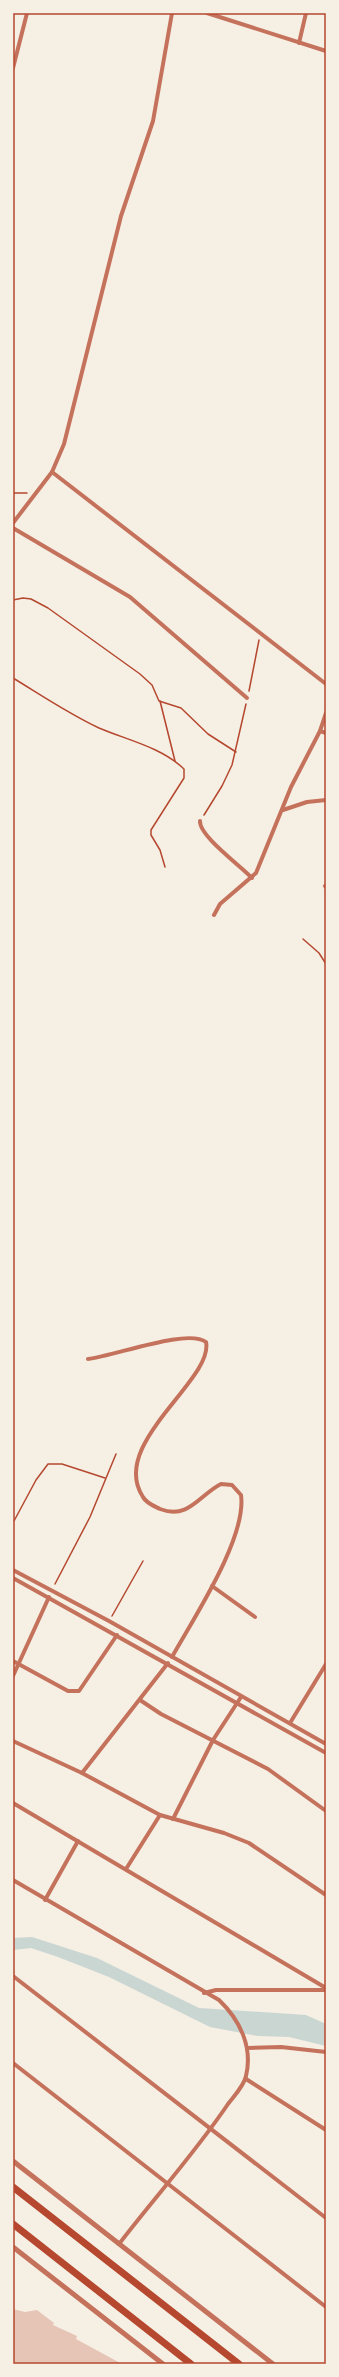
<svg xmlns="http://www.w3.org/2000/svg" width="339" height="2377" viewBox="0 0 339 2377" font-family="'Roboto Condensed',sans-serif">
  <rect width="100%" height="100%" fill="#f6efe4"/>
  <!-- water -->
  <polygon fill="#c9d6d2" points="32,1937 97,1958 199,2008 306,2015 326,2024 326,2046 289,2037 258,2036 210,2027 109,1977 58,1957 31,1948 13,1950 13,1938"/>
  <!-- building -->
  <polygon fill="#e6c5b7" points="13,2309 25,2312 37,2310 54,2323 53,2325 77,2336 76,2339 122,2364 13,2364"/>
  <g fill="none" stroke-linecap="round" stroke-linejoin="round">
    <!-- path -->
    <g stroke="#b5482f" stroke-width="1.5">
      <polyline points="13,493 27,493"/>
      <polyline points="13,600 23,598 31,599 48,608 140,674 152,685 159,701 181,708 208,734 236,752"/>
      <path d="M13 678C41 695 69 714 99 728 127 740 161 747 184 769V778L151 830V835L160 850 165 867"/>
      <polyline points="249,691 259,640"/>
      <polyline points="160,701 175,761"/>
      <polyline points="204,815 222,786 232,765 246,704"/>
      <polyline points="303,939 319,953 326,964"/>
      <polyline points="14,1521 36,1480 48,1464 62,1464 105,1478"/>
      <polyline points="55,1584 90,1517 116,1454"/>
      <polyline points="112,1616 143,1561"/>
    </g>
    <!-- minor -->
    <g stroke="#c5725c" stroke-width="4">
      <polyline points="207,13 326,51"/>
      <polyline points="299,43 306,13"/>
      <polyline points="13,68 27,13"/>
      <polyline points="52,472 326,684"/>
      <polyline points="13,523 52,472 64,444 121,216 153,121 172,13"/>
      <polyline points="13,528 130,597 247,698"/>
      <polyline points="320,731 326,733"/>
      <polyline points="283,810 307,802 326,800"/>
      <path d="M200 821C199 836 241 866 252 878"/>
      <polyline points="325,886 326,887"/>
      <polyline points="214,915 220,904 256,873 291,787 320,731 326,713"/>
      <path d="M88 1359C115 1356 187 1328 206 1342 214 1380 108 1444 143 1497 146 1503 154 1506 160 1509 189 1520 199 1495 221 1484L232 1485 241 1495C247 1538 193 1619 172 1657"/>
      <polyline points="13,1570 109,1621 326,1744"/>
      <polyline points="13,1578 326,1753"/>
      <polyline points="212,1586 255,1617"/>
      <polyline points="13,1661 68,1691 79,1691 117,1635"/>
      <polyline points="13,1676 49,1597"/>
      <polyline points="140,1700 161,1714 268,1769 326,1811"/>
      <polyline points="290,1723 326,1664"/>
      <polyline points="13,1741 82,1773 160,1815 224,1833 249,1843 326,1895"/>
      <polyline points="82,1773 168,1663"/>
      <polyline points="13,1803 326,1988"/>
      <polyline points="173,1819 213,1740 241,1697"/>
      <polyline points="126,1869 160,1815"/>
      <path d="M13 1880 219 2000C240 2020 253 2047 246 2076 244 2086 234 2096 228 2104 195 2153 155 2197 119 2244"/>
      <polyline points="45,1900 78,1841"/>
      <polyline points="13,1976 326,2218"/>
      <polyline points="204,1993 216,1990 326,1990"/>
      <polyline points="248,2048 281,2047 326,2052"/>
      <polyline points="13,2063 326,2307"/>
      <polyline points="246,2079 326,2130"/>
    </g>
    <!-- tertiary -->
    <g stroke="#c5725c" stroke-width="5">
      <polyline points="13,2161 273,2364"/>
      <polyline points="13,2247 163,2364"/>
    </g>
    <!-- trunk -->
    <g stroke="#b5482f" stroke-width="7">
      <polyline points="13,2187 239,2364"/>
      <polyline points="13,2224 191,2364"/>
    </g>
  </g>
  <!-- border -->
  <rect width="339" height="2377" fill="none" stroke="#f6efe4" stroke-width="28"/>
  <rect x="14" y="14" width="311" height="2349" fill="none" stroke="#b5482f" stroke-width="1.5"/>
</svg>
